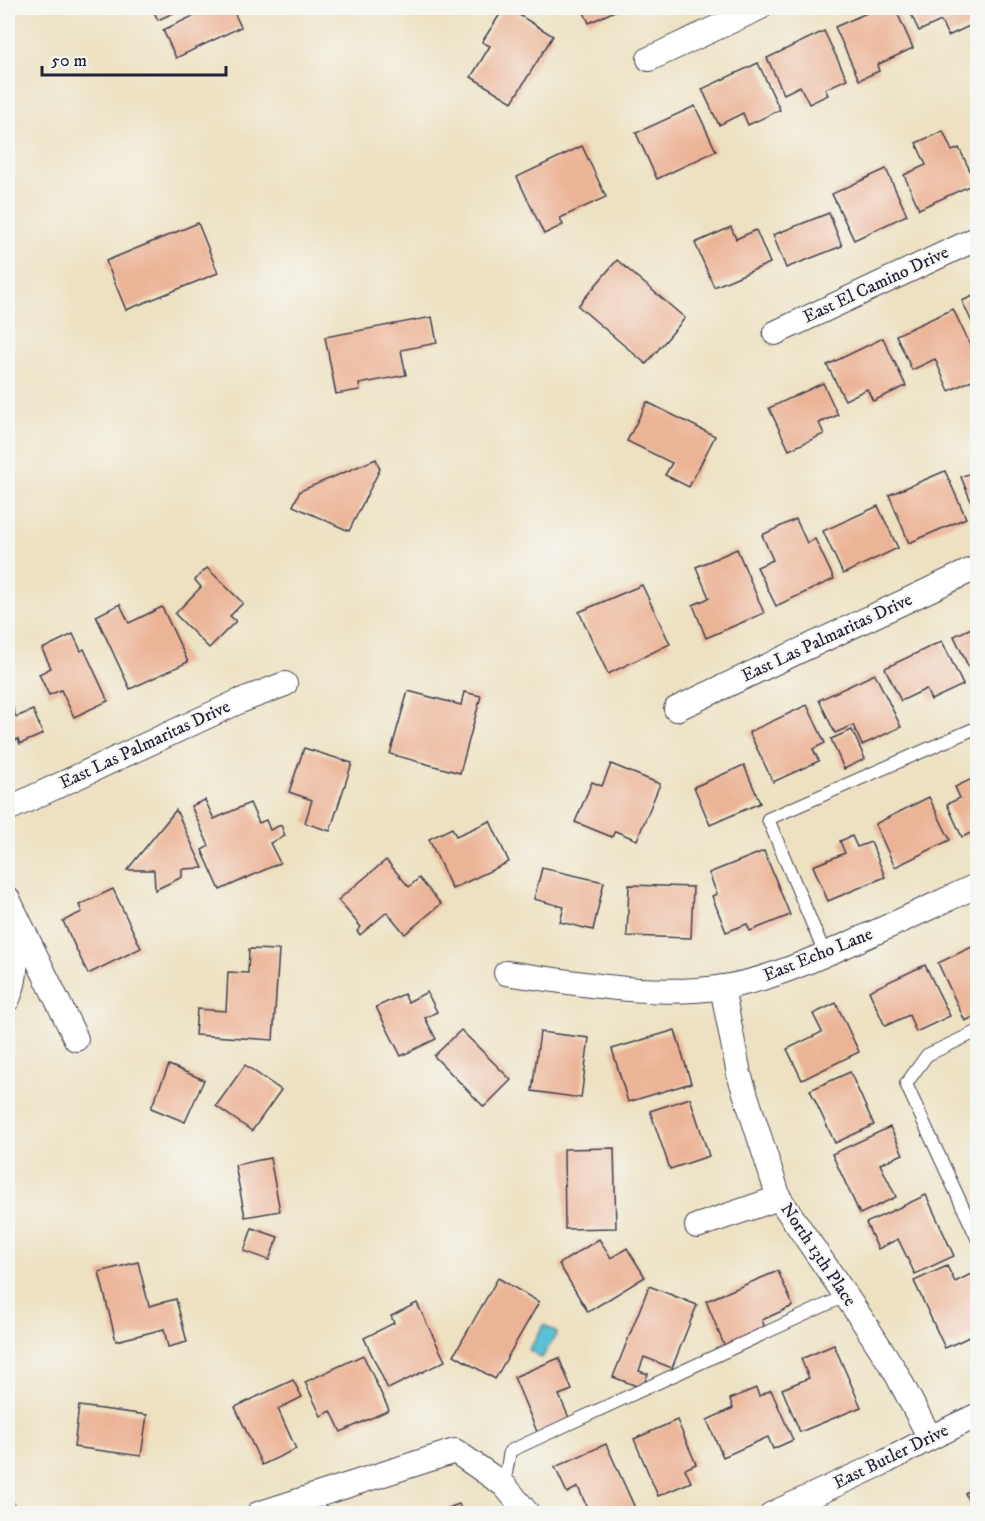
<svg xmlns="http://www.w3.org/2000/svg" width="985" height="1521" viewBox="0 0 985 1521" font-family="'IM FELL DW Pica',serif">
  <rect width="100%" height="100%" fill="#f6f6f2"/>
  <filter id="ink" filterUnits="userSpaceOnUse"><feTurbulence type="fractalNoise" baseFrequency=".0167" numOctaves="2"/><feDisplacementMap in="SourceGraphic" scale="12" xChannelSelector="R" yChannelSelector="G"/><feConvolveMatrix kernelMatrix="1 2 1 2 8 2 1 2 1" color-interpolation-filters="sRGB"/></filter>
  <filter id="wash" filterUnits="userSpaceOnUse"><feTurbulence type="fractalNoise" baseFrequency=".008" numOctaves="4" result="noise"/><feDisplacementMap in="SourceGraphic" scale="24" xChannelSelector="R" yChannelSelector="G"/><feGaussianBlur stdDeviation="1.35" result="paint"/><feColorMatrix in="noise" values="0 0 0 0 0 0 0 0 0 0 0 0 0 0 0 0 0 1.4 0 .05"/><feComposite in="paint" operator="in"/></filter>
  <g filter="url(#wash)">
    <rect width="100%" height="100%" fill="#ede1c1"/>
    <!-- water -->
    <polygon fill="#59c3d4" stroke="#3e7288" stroke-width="1.5" points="544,1325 557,1333 542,1358 529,1350"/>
    <g id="blocks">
      <!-- building -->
      <g fill="#ecb496">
        <polygon points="152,8 184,8 158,20"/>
        <polygon points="210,8 232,8 241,27 176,58 163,30"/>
        <polygon points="504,8 508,8 553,36 512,102 471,77 490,46 482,42"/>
        <polygon points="582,8 621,8 589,23"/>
        <polygon points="878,8 895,8 913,48 877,65 879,71 859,80 835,27"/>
        <polygon points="908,8 977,8 978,22 948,36 941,21 919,31"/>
        <polygon points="824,31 847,79 825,89 828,95 809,104 800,86 784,94 767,58"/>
        <polygon points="758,63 780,110 748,125 743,113 719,125 702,89"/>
        <polygon points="695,106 716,151 657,179 636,133"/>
        <polygon points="943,131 952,151 959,148 976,183 919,209 904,175 926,165 916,143"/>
        <polygon points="582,146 606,197 560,218 563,225 544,234 517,177"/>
        <polygon points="886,169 907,215 854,240 832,194"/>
        <polygon points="829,213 842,246 786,268 773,235"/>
        <polygon points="198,223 218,273 126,310 106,261"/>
        <polygon points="731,227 736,239 756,230 770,263 714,287 695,243"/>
        <polygon points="617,260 685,318 646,364 578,306"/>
        <polygon points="978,294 978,335 962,301"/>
        <polygon points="953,309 978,361 978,377 949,391 935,359 912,370 896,335"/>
        <polygon points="432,317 437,343 401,350 406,375 359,384 360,390 336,394 325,337"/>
        <polygon points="883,338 906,386 873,401 867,389 845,400 827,365"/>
        <polygon points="823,383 838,415 819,423 824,434 789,450 769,408"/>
        <polygon points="647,402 715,436 689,487 665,475 672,463 627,441"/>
        <polygon points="376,459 380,469 349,531 293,506 300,491"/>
        <polygon points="978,470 978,510 975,511 961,477"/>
        <polygon points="945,471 966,518 909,543 889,495"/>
        <polygon points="878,506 898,548 843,574 823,531"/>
        <polygon points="796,519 807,543 815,539 834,579 776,606 757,567 773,560 762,535"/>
        <polygon points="737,549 764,613 706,638 693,605 709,598 696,567"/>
        <polygon points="207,568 243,603 230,616 236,621 209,648 175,614 201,587 195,580"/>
        <polygon points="642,585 670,644 608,674 579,612"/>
        <polygon points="120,604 129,623 162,607 188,662 130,689 96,616"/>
        <polygon points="978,625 978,667 970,670 954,636"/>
        <polygon points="73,634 81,651 84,649 108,701 74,717 61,690 49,695 39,674 51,668 42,649"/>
        <polygon points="942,641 963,685 931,700 926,689 901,701 885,668"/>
        <polygon points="875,674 901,727 862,745 853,725 835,733 819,700"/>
        <polygon points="408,691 461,705 464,692 481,696 460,773 390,754"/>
        <polygon points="8,697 16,717 33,710 43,734 20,744 18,739 8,743"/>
        <polygon points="807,705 825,743 813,749 819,761 773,782 749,732"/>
        <polygon points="852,730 865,759 844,769 831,739"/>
        <polygon points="304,748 352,763 330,831 305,823 312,800 289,792"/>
        <polygon points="611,764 660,784 637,840 615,831 612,837 575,822 592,782 602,786"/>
        <polygon points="744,765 760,803 710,825 694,787"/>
        <polygon points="978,776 978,830 962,837 947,804 960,798 955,787"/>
        <polygon points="929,797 950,840 895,867 875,824"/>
        <polygon points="205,800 214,819 250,803 259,823 266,820 270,830 281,825 285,836 270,843 280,863 220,890 202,850 209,846 191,806"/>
        <polygon points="176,810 203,868 182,869 182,877 155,890 154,870 127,870"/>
        <polygon points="490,821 509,862 452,889 429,839 452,828 456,836"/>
        <polygon points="852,836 857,847 871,842 885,877 828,901 813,866 845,853 840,841"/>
        <polygon points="764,851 790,915 750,931 747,924 726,932 712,896 717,894 709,873"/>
        <polygon points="386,860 409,887 419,878 441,904 405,934 387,912 360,935 357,931 361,927 338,900"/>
        <polygon points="542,868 604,882 593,930 560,922 564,907 534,899"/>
        <polygon points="629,885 693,887 691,938 627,936"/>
        <polygon points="113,889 141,948 88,974 63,921 82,912 79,905"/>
        <polygon points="978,944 978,1015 965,1021 938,963"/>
        <polygon points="249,949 279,950 273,1040 195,1035 197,1009 226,1011 228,972 248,973"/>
        <polygon points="925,965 950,1016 916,1032 909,1015 885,1026 869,991"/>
        <polygon points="427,992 437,1012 425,1018 436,1039 401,1056 376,1007 404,994 408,1002"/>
        <polygon points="836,1003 859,1052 802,1080 787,1049 822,1032 813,1014"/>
        <polygon points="461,1030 511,1080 484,1107 434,1056"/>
        <polygon points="675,1030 691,1083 628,1102 612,1049"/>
        <polygon points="540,1032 589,1038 581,1098 532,1091"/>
        <polygon points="169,1065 204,1080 185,1122 151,1108"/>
        <polygon points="245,1065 281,1090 252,1131 216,1106"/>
        <polygon points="850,1072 874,1125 835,1143 810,1090"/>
        <polygon points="690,1098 709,1156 670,1169 650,1111"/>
        <polygon points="890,1127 903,1154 880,1164 896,1197 860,1214 832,1154"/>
        <polygon points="614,1148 616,1228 565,1229 564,1149"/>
        <polygon points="270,1158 280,1211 245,1217 235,1165"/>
        <polygon points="926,1195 954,1256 915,1274 898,1239 878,1249 866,1223"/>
        <polygon points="252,1228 278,1237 269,1260 244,1251"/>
        <polygon points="599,1239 611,1258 627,1248 645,1277 588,1312 559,1264"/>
        <polygon points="138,1262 149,1306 176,1299 187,1342 168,1347 164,1329 116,1341 99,1272"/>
        <polygon points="947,1266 955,1282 971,1274 978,1287 978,1333 945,1348 914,1281"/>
        <polygon points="778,1271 793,1306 762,1320 765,1328 724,1345 706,1301"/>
        <polygon points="498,1278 539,1302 495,1379 454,1355"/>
        <polygon points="649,1286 697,1305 672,1368 644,1357 639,1371 648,1374 642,1388 613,1377"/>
        <polygon points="417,1303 445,1361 388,1389 364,1338 394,1323 391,1316"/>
        <polygon points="834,1345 861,1407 800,1432 782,1389 809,1378 801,1359"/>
        <polygon points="363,1355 389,1410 341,1432 331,1411 321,1416 305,1382"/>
        <polygon points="559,1358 572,1390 559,1395 570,1420 538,1434 514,1377"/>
        <polygon points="293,1380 302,1397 278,1409 296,1449 262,1465 235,1407"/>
        <polygon points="756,1388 759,1396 771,1390 793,1440 773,1449 768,1437 723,1457 707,1420 733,1408 730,1399"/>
        <polygon points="79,1406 147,1415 141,1456 74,1447"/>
        <polygon points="677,1420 696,1464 685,1469 691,1482 658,1496 634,1439"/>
        <polygon points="606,1444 635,1508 623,1514 590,1514 578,1487 567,1493 555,1467"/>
        <polygon points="978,1487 978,1514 964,1514 972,1510 965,1493"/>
        <polygon points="8,1488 17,1514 8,1514"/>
        <polygon points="459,1504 463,1514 435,1514 435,1513"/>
      </g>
    </g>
  </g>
  <g filter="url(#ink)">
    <use href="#blocks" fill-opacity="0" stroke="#403f4f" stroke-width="1.5"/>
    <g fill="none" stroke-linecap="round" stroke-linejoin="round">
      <!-- service casing -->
      <g stroke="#403f4f" stroke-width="14">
        <g id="service">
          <polyline points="825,954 768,819 978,727"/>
          <polyline points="978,1031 927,1055 906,1084 978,1240"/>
          <polyline points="504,1485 510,1451 845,1296"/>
        </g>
      </g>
      <!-- minor casing -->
      <g stroke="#403f4f" stroke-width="26">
        <g id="minor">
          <polyline points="649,59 759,8"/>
          <polyline points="775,333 978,238"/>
          <polyline points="676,709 978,567"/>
          <polyline points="8,809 240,701 285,684"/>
          <polyline points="8,899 76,1039"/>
          <path d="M8 921C14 952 21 968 8 999"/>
          <path d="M506 973C578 983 651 998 724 987 761 981 793 968 828 953 878 932 928 908 978 885"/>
          <polyline points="722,987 739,1074 779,1198 863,1321 895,1371 930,1438"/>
          <polyline points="697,1226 779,1198"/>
          <polyline points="258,1514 455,1451 504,1485 528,1514"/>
          <polyline points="772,1514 887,1461 930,1438 978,1415"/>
        </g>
      </g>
      <!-- service -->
      <use href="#service" stroke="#fff" stroke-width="12"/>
      <!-- minor -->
      <use href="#minor" stroke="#fff" stroke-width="24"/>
    </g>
  </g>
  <g text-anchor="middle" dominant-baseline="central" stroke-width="5" stroke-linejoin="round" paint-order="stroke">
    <!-- street labels -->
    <g font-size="18" fill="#22223b" stroke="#f6f6f2">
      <text transform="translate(876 285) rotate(-25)">East El Camino Drive</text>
      <text transform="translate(827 638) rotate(-25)">East Las Palmaritas Drive</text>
      <text transform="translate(145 745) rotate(-25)">East Las Palmaritas Drive</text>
      <text transform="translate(818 955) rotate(-22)">East Echo Lane</text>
      <text transform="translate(818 1255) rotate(56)">North 13th Place</text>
      <text transform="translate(891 1457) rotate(-26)">East Butler Drive</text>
    </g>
  </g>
  <!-- margin -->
  <rect width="985" height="1521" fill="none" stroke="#f6f6f2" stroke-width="30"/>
  <!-- scale -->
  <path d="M42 66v9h184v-9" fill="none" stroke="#22223b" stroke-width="3"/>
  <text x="51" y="66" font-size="18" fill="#22223b" stroke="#f6f6f2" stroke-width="4.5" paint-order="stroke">50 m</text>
</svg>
